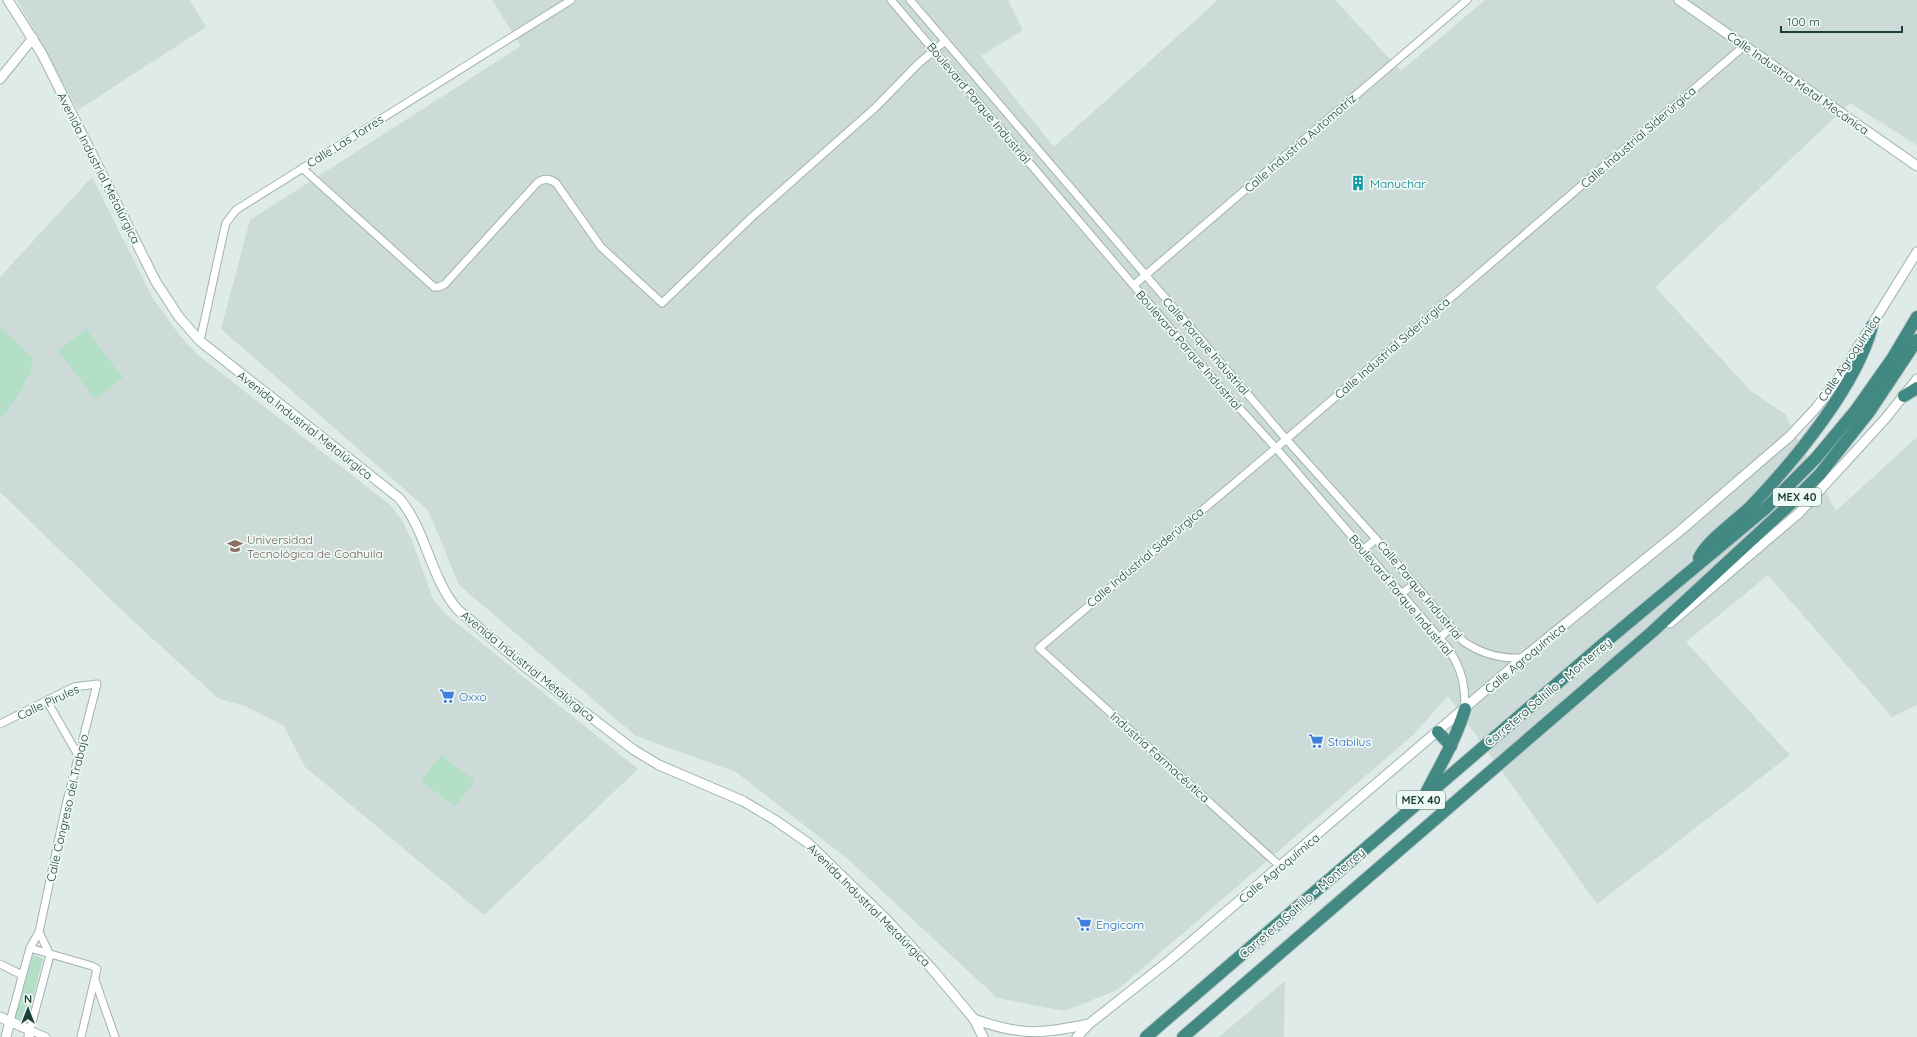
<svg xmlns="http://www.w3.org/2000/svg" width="1917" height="1037" viewBox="0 0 1917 1037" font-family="Quicksand,sans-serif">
  <rect width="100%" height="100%" fill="#deebe8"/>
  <!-- built -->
  <g fill="#ccdbd7">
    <polygon points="17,0 190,0 206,27 78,110"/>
    <polygon points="492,0 1008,0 1023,30 981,56 1054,147 1218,0 1335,0 1401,71 1485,0 1917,0 1917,145 1850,103 1655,287 1751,391 1785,414 1836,511 1917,437 1917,705 1892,717 1768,575 1686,642 1790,755 1597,904 1448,696 1413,735 1117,990 1065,1011 997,998 850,861 736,772 636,736 459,585 428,510 221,329 250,220 521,46"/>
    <polygon points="92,177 152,297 180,336 198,355 389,504 402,520 411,538 433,599 444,613 638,769 484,915 305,767 284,726 245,706 219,699 131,619 0,492 0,277"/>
    <polygon points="1285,981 1284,1037 1219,1037"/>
  </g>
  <!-- green -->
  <g fill="#b4dfc7">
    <polygon points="0,327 32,358 31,371 15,400 0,419"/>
    <polygon points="86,329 123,378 95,399 58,351"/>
    <polygon points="441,755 475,781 455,806 421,781"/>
    <polygon points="33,955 43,958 27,1022 15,1017"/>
  </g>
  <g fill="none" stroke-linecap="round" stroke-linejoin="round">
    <!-- minor casing -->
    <g stroke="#a0b3b0" stroke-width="9">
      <g id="minor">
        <path d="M891 0 1220 387 1276 448 1448 648C1462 670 1465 683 1465 709"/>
        <path d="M910 0 1286 439 1376 539 1463 641C1481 654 1501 659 1523 658"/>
        <path d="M302 168 434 287H439L445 284 537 183C543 178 549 178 556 183L601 247 662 303 753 216 876 107 918 64 945 41"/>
        <polyline points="1134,285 1467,0"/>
        <polyline points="200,341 224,231 226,223 236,210 571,0"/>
        <polyline points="1364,549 1376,539"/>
        <polyline points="1401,594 1414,584"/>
        <polyline points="1439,638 1451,628"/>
        <polyline points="47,701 78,755"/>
        <polyline points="0,724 74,687 97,684 66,805 39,932 30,948 10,1021"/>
        <polyline points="1281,867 1039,648 1276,448 1744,46"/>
        <polyline points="39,932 50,955 30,1030 46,1037"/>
        <polyline points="30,948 92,966 97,969 81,1037"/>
        <polyline points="0,964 22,975"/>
        <polyline points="95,980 115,1037"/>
      </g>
    </g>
    <!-- tertiary casing -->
    <g stroke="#a0b3b0" stroke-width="11">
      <g id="tertiary">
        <path d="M8 0 42 54 156 282 179 317 200 341 399 498C427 531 430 578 458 610L528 669 634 750 659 765 743 801 775 820 808 843 887 920 932 969 974 1019 983 1037"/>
        <polyline points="1679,0 1917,166"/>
        <polyline points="0,79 33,38"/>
        <polyline points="1670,623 1799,513 1885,419 1917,379"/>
        <polyline points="0,1017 30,1030 29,1037"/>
        <path d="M974 1019C1021 1036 1042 1034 1089 1024"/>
        <polyline points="6,1037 10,1021"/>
        <polyline points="1077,1037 1089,1024 1170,960 1523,658 1681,530 1790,436 1816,408 1840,376 1917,252"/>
      </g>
    </g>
    <!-- trunk casing -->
    <g stroke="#bbc5c4" stroke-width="14">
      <g id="trunk">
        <polyline points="1904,396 1917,388"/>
        <path d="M1699 558C1707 540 1738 520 1753 504 1795 460 1857 385 1872 326"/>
        <polyline points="1438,732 1451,746"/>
        <path d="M1427 791C1441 764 1456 739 1465 709"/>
        <polyline points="1146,1037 1603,644 1765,509 1816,458 1856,410 1892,359 1917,317"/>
        <polyline points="1183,1037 1652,632 1786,508 1820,474 1869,412 1917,340"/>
      </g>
    </g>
    <!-- minor -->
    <use href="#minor" stroke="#fff" stroke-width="7"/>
    <!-- tertiary -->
    <use href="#tertiary" stroke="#fff" stroke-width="9"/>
    <!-- trunk -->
    <use href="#trunk" stroke="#428984" stroke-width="12"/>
  </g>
  <!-- icons -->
  <defs>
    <g id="building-bare" transform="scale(1.2)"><path d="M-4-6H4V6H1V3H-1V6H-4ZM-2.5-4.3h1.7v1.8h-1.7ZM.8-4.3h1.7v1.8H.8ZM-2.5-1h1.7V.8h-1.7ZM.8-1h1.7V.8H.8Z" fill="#0f9aa8" stroke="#eef8f5" stroke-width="2.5" paint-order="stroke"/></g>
    <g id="university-bare" transform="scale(1.2)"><path d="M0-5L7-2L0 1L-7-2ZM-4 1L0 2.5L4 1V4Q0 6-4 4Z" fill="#8d6e63" stroke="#eef8f5" stroke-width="2.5" paint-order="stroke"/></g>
    <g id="supermarket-bare" transform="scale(1.2)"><path d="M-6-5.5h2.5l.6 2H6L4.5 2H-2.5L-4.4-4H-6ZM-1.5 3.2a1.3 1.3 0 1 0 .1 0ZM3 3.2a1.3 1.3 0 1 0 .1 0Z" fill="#3f7fe0" stroke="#eef8f5" stroke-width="2.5" paint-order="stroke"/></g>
  </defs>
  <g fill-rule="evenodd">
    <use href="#building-bare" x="1358" y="183"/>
    <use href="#university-bare" x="235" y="546"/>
    <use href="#supermarket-bare" x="447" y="696"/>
    <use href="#supermarket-bare" x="1316" y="741"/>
    <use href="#supermarket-bare" x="1084" y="924"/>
  </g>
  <g text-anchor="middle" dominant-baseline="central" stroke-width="3.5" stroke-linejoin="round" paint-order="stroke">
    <!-- shield labels -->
    <g fill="#eef8f5" stroke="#5c7571" stroke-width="1">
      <rect x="1773" y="488" width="48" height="18" rx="3"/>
      <rect x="1397" y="791" width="48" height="18" rx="3"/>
    </g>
    <g font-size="11" font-weight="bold" fill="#1d3d39">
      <text x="1797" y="497">MEX 40</text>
      <text x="1421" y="800">MEX 40</text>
    </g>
    <!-- street labels -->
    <g font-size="12" fill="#1d3d39" stroke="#eef8f5">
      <text transform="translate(1798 83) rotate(35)">Calle Industria Metal Mecánica</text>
      <text transform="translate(979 103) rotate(50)">Boulevard Parque Industrial</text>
      <text transform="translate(1638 137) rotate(-41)">Calle Industrial Siderúrgica</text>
      <text transform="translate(345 141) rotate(-32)">Calle Las Torres</text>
      <text transform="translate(1300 143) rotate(-41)">Calle Industria Automotriz</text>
      <text transform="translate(99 168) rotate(63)">Avenida Industrial Metalúrgica</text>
      <text transform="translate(1206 346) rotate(49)">Calle Parque Industrial</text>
      <text transform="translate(1392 348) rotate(-41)">Calle Industrial Siderúrgica</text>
      <text transform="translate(1189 350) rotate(49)">Boulevard Parque Industrial</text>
      <text transform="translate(1849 358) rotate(-56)">Calle Agroquímica</text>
      <text transform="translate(305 425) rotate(38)">Avenida Industrial Metalúrgica</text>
      <text transform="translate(1145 557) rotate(-40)">Calle Industrial Siderúrgica</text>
      <text transform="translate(1420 590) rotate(50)">Calle Parque Industrial</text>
      <text transform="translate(1401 595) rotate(50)">Boulevard Parque Industrial</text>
      <text transform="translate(1525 658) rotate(-40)">Calle Agroquímica</text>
      <text transform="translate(528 666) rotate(39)">Avenida Industrial Metalúrgica</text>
      <text transform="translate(1548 692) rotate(-40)">Carretera Saltillo - Monterrey</text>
      <text transform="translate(48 702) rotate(-25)">Calle Pirules</text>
      <text transform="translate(1160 757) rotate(42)">Industria Farmacéutica</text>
      <text transform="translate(67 808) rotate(-77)">Calle Congreso del Trabajo</text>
      <text transform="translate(1279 868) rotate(-40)">Calle Agroquímica</text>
      <text transform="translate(1302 903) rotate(-41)">Carretera Saltillo - Monterrey</text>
      <text transform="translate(869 905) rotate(45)">Avenida Industrial Metalúrgica</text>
    </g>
    <!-- culture labels -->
    <g font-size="12" fill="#0d838f" stroke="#eef8f5" text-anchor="start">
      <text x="1370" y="183">Manuchar</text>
    </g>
    <!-- education labels -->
    <g font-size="12" fill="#785e54" stroke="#eef8f5" text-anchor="start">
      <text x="247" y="539">Universidad<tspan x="247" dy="14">Tecnológica de Coahuila</tspan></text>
    </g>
    <!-- shop labels -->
    <g font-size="12" fill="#366cbe" stroke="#eef8f5" text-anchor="start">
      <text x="459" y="696">Oxxo</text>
      <text x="1328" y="741">Stabilus</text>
      <text x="1096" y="924">Engicom</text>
    </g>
  </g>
  <!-- north arrow -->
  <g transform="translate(28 1009)" stroke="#eef8f5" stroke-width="3" paint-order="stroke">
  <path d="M0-3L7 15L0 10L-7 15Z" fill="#1d3d39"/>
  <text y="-6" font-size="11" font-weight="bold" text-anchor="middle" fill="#1d3d39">N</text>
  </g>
  <!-- scale -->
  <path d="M1781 26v6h121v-6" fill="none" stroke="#1d3d39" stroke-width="2"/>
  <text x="1787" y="26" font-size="12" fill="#1d3d39" stroke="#eef8f5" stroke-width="3" paint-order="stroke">100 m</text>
</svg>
